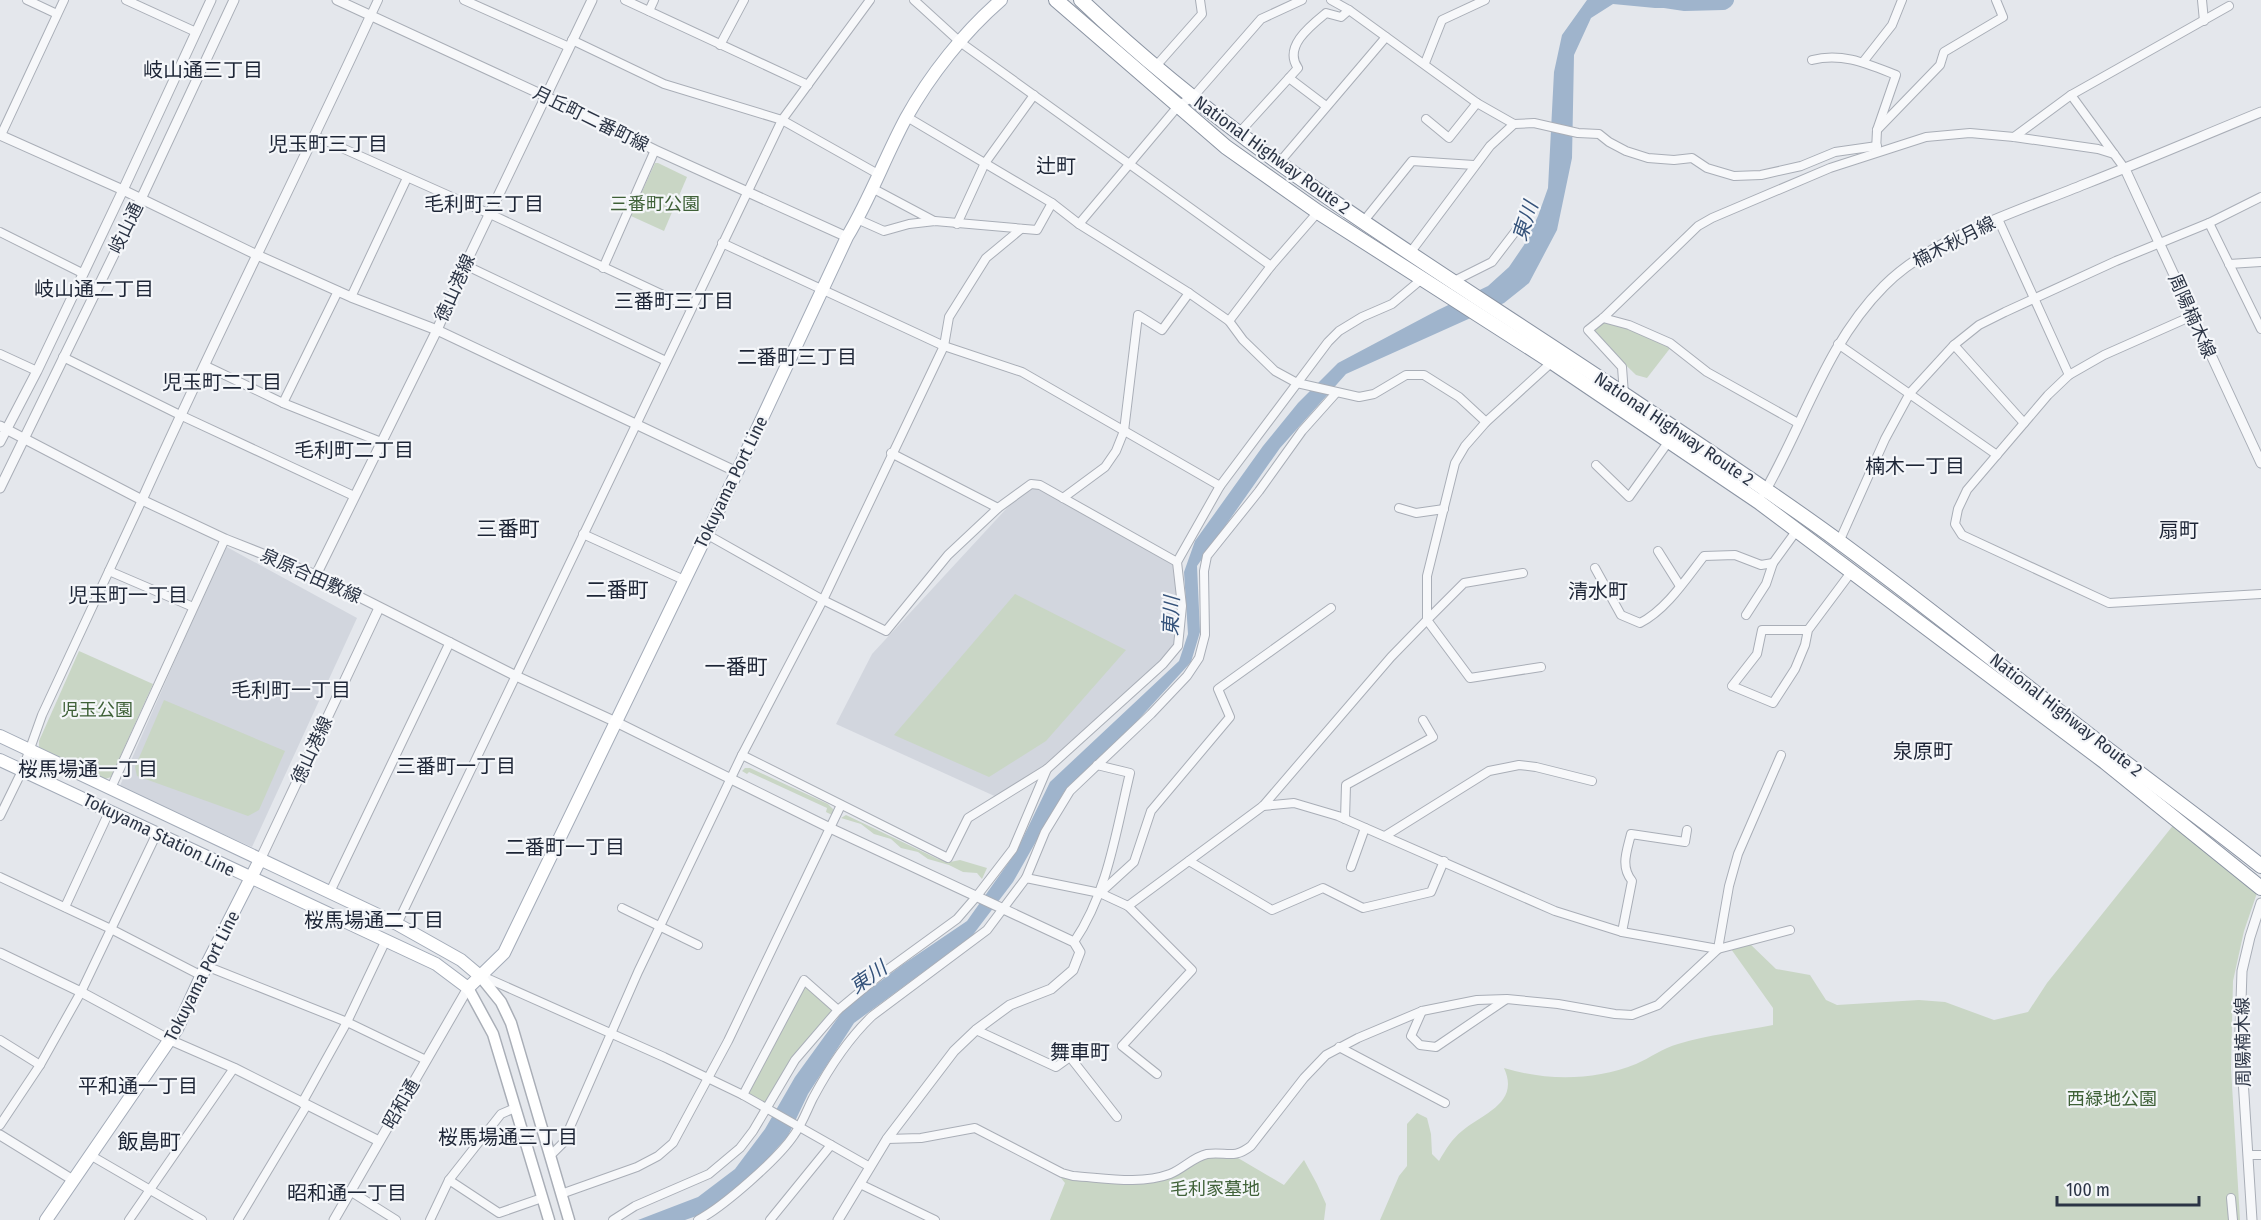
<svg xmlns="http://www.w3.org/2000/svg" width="2261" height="1220" viewBox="0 0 2261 1220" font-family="'Fira Sans Condensed','Noto Sans JP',sans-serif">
  <rect width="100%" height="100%" fill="#e4e7ec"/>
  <!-- built -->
  <g fill="#d2d6de">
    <polygon points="1031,482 1177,562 1182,606 1178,646 1047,769 1001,799 836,724 872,654"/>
    <polygon points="225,546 357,618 252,847 119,788"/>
  </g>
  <!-- green -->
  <g fill="#c9d6c5">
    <polygon points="655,163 658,163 687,177 664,231 631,216"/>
    <polygon points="1603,321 1627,326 1671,347 1647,378 1636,375 1591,331"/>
    <polygon points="1015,594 1126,650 1046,741 989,777 894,735"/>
    <polygon points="79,651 153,684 111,777 102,780 39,748 39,741"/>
    <polygon points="164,700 285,751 259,810 248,816 137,776 135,767"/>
    <polygon points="745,768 750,768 828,804 834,810 832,815 826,812 827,808 749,772 747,774 742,771"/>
    <polygon points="846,815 938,859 950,862 960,860 987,868 982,879 977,873 963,872 949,865 928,859 918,852 901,848 891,839 874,834 861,824 841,818"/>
    <path d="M2175 823 2257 893 2244 931 2233 981 2231 1068 2240 1220H1380L1399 1176 1407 1166V1124L1417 1113 1427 1118 1431 1134 1432 1154 1439 1161C1446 1149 1452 1139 1462 1131 1484 1113 1520 1103 1504 1068 1547 1081 1593 1081 1636 1064 1650 1058 1663 1048 1678 1044 1708 1035 1742 1031 1773 1025V1008L1731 949 1749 943 1776 969 1810 975 1826 1000 1837 1005 1919 1000 1945 1002 1994 1020 2028 1012 2047 983Z"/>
    <polygon points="806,985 834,1011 766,1103 748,1093"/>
    <polygon points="1210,1156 1238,1158 1284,1185 1304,1160 1317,1184 1326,1204 1324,1220 1050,1220 1065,1183 1057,1173 1070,1179 1152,1182 1176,1174"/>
  </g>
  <!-- water -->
  <polygon fill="#9fb4cc" points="1587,0 1693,0 1723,2 1685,8 1655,8 1613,4 1591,18 1574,55 1572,158 1557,230 1529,283 1504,303 1346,374 1280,448 1197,566 1200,632 1191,662 1128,731 1064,792 1013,882 972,936 854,1023 808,1094 788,1136 745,1184 705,1213 685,1220 638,1220 698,1197 735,1169 765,1129 795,1077 845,1008 902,965 967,921 1016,852 1050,782 1179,661 1188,634 1184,572 1195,541 1263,446 1298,403 1338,363 1438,310 1488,286 1509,267 1524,245 1538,216 1548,188 1554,72 1562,35"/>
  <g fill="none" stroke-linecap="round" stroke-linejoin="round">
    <!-- river -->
    <polyline stroke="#9fb4cc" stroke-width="16" points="1665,0 1685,3 1723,2 1726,0"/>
    <!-- minor casing -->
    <g stroke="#a9aeb7" stroke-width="10">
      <g id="minor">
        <polyline points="27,0 57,14"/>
        <polyline points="126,0 196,32"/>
        <polyline points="464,0 569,47"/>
        <polyline points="625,0 808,85"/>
        <polyline points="914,0 960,42 1271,266"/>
        <polyline points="1331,0 1349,10 1477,103 1514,124 1534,123 1578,133 1599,134 1609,142 1626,151 1648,158 1674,160 1692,158 1707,168 1734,176 1761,175 1801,166 1835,152 1877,146"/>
        <polyline points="2202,0 2204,21"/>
        <polyline points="649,11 654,0"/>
        <polyline points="371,15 378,0"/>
        <polyline points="572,40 664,84 782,120 878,174"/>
        <polyline points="720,45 744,0"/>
        <path d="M1812 60C1842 52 1868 64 1896 75L1877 130 1876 151"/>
        <polyline points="1863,62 1892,25 1902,0"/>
        <polyline points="1425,63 1442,20 1485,0"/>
        <polyline points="1156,66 1202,14 1200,0"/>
        <polyline points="1289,78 1326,106"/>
        <polyline points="2071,95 2125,169"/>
        <polyline points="907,117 1052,203 1079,224 1189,293 1229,321 1243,340 1275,371 1297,383 1359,397 1374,394 1406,375 1424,375 1459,397 1486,422"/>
        <polyline points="1426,119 1449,138 1477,103"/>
        <polyline points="1877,130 1940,65 1944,52 2003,17 1996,0"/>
        <path d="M1239 133 1298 68C1283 47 1310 26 1326 13L1341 17 1349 10"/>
        <polyline points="1,135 64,0"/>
        <polyline points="315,136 490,214 691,308"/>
        <polyline points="2014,137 2071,95 2229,6"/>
        <polyline points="1278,164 1386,37"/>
        <polyline points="872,188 934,221"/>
        <polyline points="857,219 884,231 909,224 935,221 1037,230 1052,203"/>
        <polyline points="1998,219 2069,375"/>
        <polyline points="1363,222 1412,161 1474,165"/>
        <polyline points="2209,223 2261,329"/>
        <polyline points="957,224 985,163 1034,95"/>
        <polyline points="1079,224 1179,105 1193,97 1261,19 1302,0"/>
        <polyline points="0,232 82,273"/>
        <polyline points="722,243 944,346 1022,372 1220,486"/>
        <polyline points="1410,253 1490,146 1514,124"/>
        <polyline points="2229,264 2261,262"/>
        <polyline points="465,265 666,361"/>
        <polyline points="603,268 655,150"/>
        <polyline points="1452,282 1492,262 1518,228"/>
        <polyline points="351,297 407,178"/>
        <polyline points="2192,316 2104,355 2069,375 2048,395 1967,490 1958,509 1955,524 1962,535 2109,603 2261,594"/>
        <polyline points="1603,318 1629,325 1670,343 1707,372 1798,423"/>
        <polyline points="1229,321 1271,266 1318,212"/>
        <polyline points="1838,344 1997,455"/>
        <polyline points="1954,345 2024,423"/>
        <polyline points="0,354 37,371"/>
        <polyline points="63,357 180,415 354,496"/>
        <polyline points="206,366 283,403 381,442"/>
        <polyline points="1624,394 1622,367 1588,330 1603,318 1698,226 1712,218 1830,168 1926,137 1970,133 2014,137 2098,149 2114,154"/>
        <polyline points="283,403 338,291"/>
        <polyline points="891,453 998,508"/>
        <polyline points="1596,465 1629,497 1669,441"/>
        <polyline points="1063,498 1105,467 1116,451 1124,431 1138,315 1162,330 1189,293"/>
        <polyline points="1399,508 1416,513 1444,509"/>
        <polyline points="583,534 684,580"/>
        <polyline points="706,534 823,600 886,631 948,555 998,508 1031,484 1040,485 1177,562"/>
        <polyline points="1839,542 1885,439 1910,393 1954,345 1979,325 2005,312 2116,261 2209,223 2261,197"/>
        <polyline points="1658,551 1680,586"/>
        <path d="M1595 568 1621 615 1640 623C1666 610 1686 579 1704 556L1735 555 1761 565 1773 563"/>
        <polyline points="109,571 193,607"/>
        <polyline points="1523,573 1464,583 1427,620 1470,678 1541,667"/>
        <polyline points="1746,615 1766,584 1773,563 1797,530"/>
        <polyline points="1808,630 1762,630 1757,654 1732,686 1773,703 1795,669 1805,645 1808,630 1852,571"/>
        <polyline points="742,755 948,858 968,818 1047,769 1163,664 1178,646 1182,606 1177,562 1220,486 1328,342 1339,331 1362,317 1392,304 1423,278"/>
        <polyline points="111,788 225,539"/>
        <polyline points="1263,806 1294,803 1338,816 1555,911 1622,932 1718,949 1790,930"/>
        <polyline points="0,816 22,771 42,715 142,500"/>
        <polyline points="1345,819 1346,785 1433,737 1423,720"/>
        <polyline points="1385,836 1489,771 1519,765 1536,767 1592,781"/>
        <polyline points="1189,861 1272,910 1323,888 1363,908 1431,892 1444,861"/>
        <polyline points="1351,867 1365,828"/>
        <polyline points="0,877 111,929 202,976"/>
        <polyline points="1026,878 1045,832 1070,791 1151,714 1187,676 1199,658 1205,635 1204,571 1207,556 1259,491 1302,431 1336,393"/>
        <polyline points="330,892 450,642"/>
        <polyline points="1100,893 1134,862 1151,811 1230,717 1218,689 1331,608"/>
        <polyline points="1128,906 1263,806 1391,657 1427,620 1427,576 1455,463 1465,446 1486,422 1552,362"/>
        <polyline points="65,907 110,810"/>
        <polyline points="622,908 698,945"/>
        <polyline points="397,924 782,120 870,0"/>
        <path d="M1622 932 1632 881C1620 866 1627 851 1631 834L1685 842 1687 830"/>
        <path d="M1074 942C1108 892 1116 831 1130 773L1097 765"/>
        <polyline points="206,966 347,1022 426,1060"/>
        <polyline points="482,976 664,1057 743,1095 870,1167"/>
        <polyline points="1422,1011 1411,1036 1420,1045 1436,1047 1505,1000"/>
        <polyline points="976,1030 1056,1067 1070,1057 1117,1117"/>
        <polyline points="0,1040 40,1065"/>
        <polyline points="1339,1047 1445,1103"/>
        <polyline points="743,1095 804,980 838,1010"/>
        <polyline points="302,1103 347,1022 386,940"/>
        <polyline points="0,1125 40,1065 81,992 157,833"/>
        <path d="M887 1139 921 1138 975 1128 1062 1173 1073 1176C1105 1178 1140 1185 1170 1174 1183 1169 1193 1157 1207 1154 1226 1151 1233 1160 1251 1146L1304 1078 1326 1055 1358 1038 1422 1011 1477 1000 1507 999 1558 1004 1615 1014 1632 1015 1658 1005 1718 949 1729 886 1738 854 1781 755"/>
        <polyline points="90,1155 202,1220"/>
        <polyline points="2249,1155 2261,1155"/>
        <polyline points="550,1156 563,1143 638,972 742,755 823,600 944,346 949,317 986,258 1021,229"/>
        <polyline points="449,1180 499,1213 542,1198"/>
        <polyline points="860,1184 935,1220"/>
        <polyline points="350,1191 396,1220"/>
        <polyline points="561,1194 637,1167 658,1156 673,1143 728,1041 841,805"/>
        <polyline points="2231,1198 2233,1220"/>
        <polyline points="129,1220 234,1068"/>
        <polyline points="238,1220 307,1105"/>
        <polyline points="430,1220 449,1180 501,1114 515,1108"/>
        <polyline points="613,1220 635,1206 709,1174 740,1148 753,1131 795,1060 838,1010 880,975 957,919 976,897 1013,849 1047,769"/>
        <path d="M698 1220C723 1207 778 1159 794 1135 802 1124 807 1110 813 1098 829 1068 847 1040 872 1016L987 930 1026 878 1100 893 1128 906 1192 970 1122 1046 1157 1074"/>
        <polyline points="770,1220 831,1145"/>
      </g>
    </g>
    <!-- tertiary casing -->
    <g stroke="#a9aeb7" stroke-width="11">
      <g id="tertiary">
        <polyline points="337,0 547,97 655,150 847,237"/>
        <polyline points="0,135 123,190 257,255 351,297 437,330 737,472"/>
        <polyline points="2125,169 2261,463"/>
        <polyline points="0,426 142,500 225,539 316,575 516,676 616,722 830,828 1074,942 1080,952 1073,970 1051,989 1010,1005 976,1030 954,1051 887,1139 838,1220"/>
        <polyline points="0,442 37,371 123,190 211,0"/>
        <polyline points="0,488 141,199 234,0"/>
        <path d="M1764 493C1804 424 1826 344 1884 286 1932 237 2022 210 2085 184 2144 161 2202 136 2261 112"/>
        <path d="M142 500C215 337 296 178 371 15"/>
        <polyline points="316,575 437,330 465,265 592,0"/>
        <polyline points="260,860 379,608"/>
        <polyline points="0,953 81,992 170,1040 234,1068 379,1141"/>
        <polyline points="0,1135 73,1180"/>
        <polyline points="334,1220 468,988"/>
        <polyline points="2252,1220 2240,1032 2242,971 2250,937 2261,903"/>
      </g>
    </g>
    <!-- secondary casing -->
    <g stroke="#a9aeb7" stroke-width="13">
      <g id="secondary">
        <polyline points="480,976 501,1002 511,1023 569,1220"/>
        <polyline points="468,988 493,1034 549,1220"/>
      </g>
    </g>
    <!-- primary casing -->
    <g stroke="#a3abb8" stroke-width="14">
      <g id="primary">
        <polyline points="0,736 397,924 461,960 480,976"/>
        <path d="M0 760 436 964 468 988 504 953 737 472 847 237C870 199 885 157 906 118 930 75 964 32 1001 0"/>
        <polyline points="46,1220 177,1029 206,966 260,860"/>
      </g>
    </g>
    <!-- trunk casing -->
    <g stroke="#8b94a3" stroke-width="16">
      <g id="trunk">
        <polyline points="1056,0 1226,147 1318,212 1552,362 1759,502 2105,762 2261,888"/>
        <path d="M1081 0C1245 157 1441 271 1628 397 1699 445 1772 492 1841 543 1928 607 2012 675 2097 741 2152 783 2207 823 2261 866"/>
      </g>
    </g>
    <!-- minor -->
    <use href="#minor" stroke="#f7f8fa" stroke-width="8"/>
    <!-- tertiary -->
    <use href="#tertiary" stroke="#f7f8fa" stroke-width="9"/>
    <!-- secondary -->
    <use href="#secondary" stroke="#fff" stroke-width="10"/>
    <!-- primary -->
    <use href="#primary" stroke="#fff" stroke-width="12"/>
    <!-- trunk -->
    <use href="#trunk" stroke="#fff" stroke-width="14"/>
  </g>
  <g text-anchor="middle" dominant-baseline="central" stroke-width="4.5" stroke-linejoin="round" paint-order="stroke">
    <!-- street labels -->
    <g font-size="18" fill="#2b3445" stroke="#f4f6f9">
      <text transform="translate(591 119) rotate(26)">月丘町二番町線</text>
      <text transform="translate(1272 155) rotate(36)">National Highway Route 2</text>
      <text transform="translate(126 228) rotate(-64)">岐山通</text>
      <text transform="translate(1954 242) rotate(-27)">楠木秋月線</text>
      <text transform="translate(455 288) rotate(-66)">徳山港線</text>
      <text transform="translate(2192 316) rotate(66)">周陽楠木線</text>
      <text transform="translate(1674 429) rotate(34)">National Highway Route 2</text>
      <text transform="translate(731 482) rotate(-64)">Tokuyama Port Line</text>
      <text transform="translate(311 576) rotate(24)">泉原合田敷線</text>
      <text transform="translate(2066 715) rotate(38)">National Highway Route 2</text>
      <text transform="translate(312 750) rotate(-65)">徳山港線</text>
      <text transform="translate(159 835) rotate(26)">Tokuyama Station Line</text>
      <text transform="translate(202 976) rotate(-63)">Tokuyama Port Line</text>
      <text transform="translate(2243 1042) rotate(-91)">周陽楠木線</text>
      <text transform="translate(401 1104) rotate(-60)">昭和通</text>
    </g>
    <!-- park labels -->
    <g font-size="18" fill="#3f6138" stroke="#f4f6f9">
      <text x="655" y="204">三番町公園</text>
      <text x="97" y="710">児玉公園</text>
      <text x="2112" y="1099">西緑地公園</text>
      <text x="1215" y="1189">毛利家墓地</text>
    </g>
    <!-- neighbourhood labels -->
    <g font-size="20" fill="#1d2536" stroke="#f4f6f9">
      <text x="203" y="70">岐山通三丁目</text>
      <text x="328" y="144">児玉町三丁目</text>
      <text x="1056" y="166">辻町</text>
      <text x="484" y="204">毛利町三丁目</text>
      <text x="94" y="289">岐山通二丁目</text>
      <text x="674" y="301">三番町三丁目</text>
      <text x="797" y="357">二番町三丁目</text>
      <text x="222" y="382">児玉町二丁目</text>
      <text x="354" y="450">毛利町二丁目</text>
      <text x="1915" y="466">楠木一丁目</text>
      <text x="2179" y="530">扇町</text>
      <text x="1598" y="591">清水町</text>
      <text x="128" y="595">児玉町一丁目</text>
      <text x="291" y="690">毛利町一丁目</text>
      <text x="1923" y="751">泉原町</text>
      <text x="456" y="766">三番町一丁目</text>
      <text x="88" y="769">桜馬場通一丁目</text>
      <text x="565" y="847">二番町一丁目</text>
      <text x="374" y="920">桜馬場通二丁目</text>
      <text x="1080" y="1052">舞車町</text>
      <text x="138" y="1086">平和通一丁目</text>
      <text x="508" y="1137">桜馬場通三丁目</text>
      <text x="347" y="1193">昭和通一丁目</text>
    </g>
    <!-- water labels -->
    <g font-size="20" font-style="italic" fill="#34527a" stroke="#f4f6f9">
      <text transform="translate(1525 221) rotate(-72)">東川</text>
      <text transform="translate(1171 616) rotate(-88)">東川</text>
      <text transform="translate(868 977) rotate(-35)">東川</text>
    </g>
    <!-- quarter labels -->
    <g font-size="21" fill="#1d2536" stroke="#f4f6f9">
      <text x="508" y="529">三番町</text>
      <text x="617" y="590">二番町</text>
      <text x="736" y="667">一番町</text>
      <text x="149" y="1142">飯島町</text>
    </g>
  </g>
  <!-- scale -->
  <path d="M2057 1196v9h142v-9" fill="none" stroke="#2b3445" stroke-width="3"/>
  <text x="2066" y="1196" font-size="18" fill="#2b3445" stroke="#f4f6f9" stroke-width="4.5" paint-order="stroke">100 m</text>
</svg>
